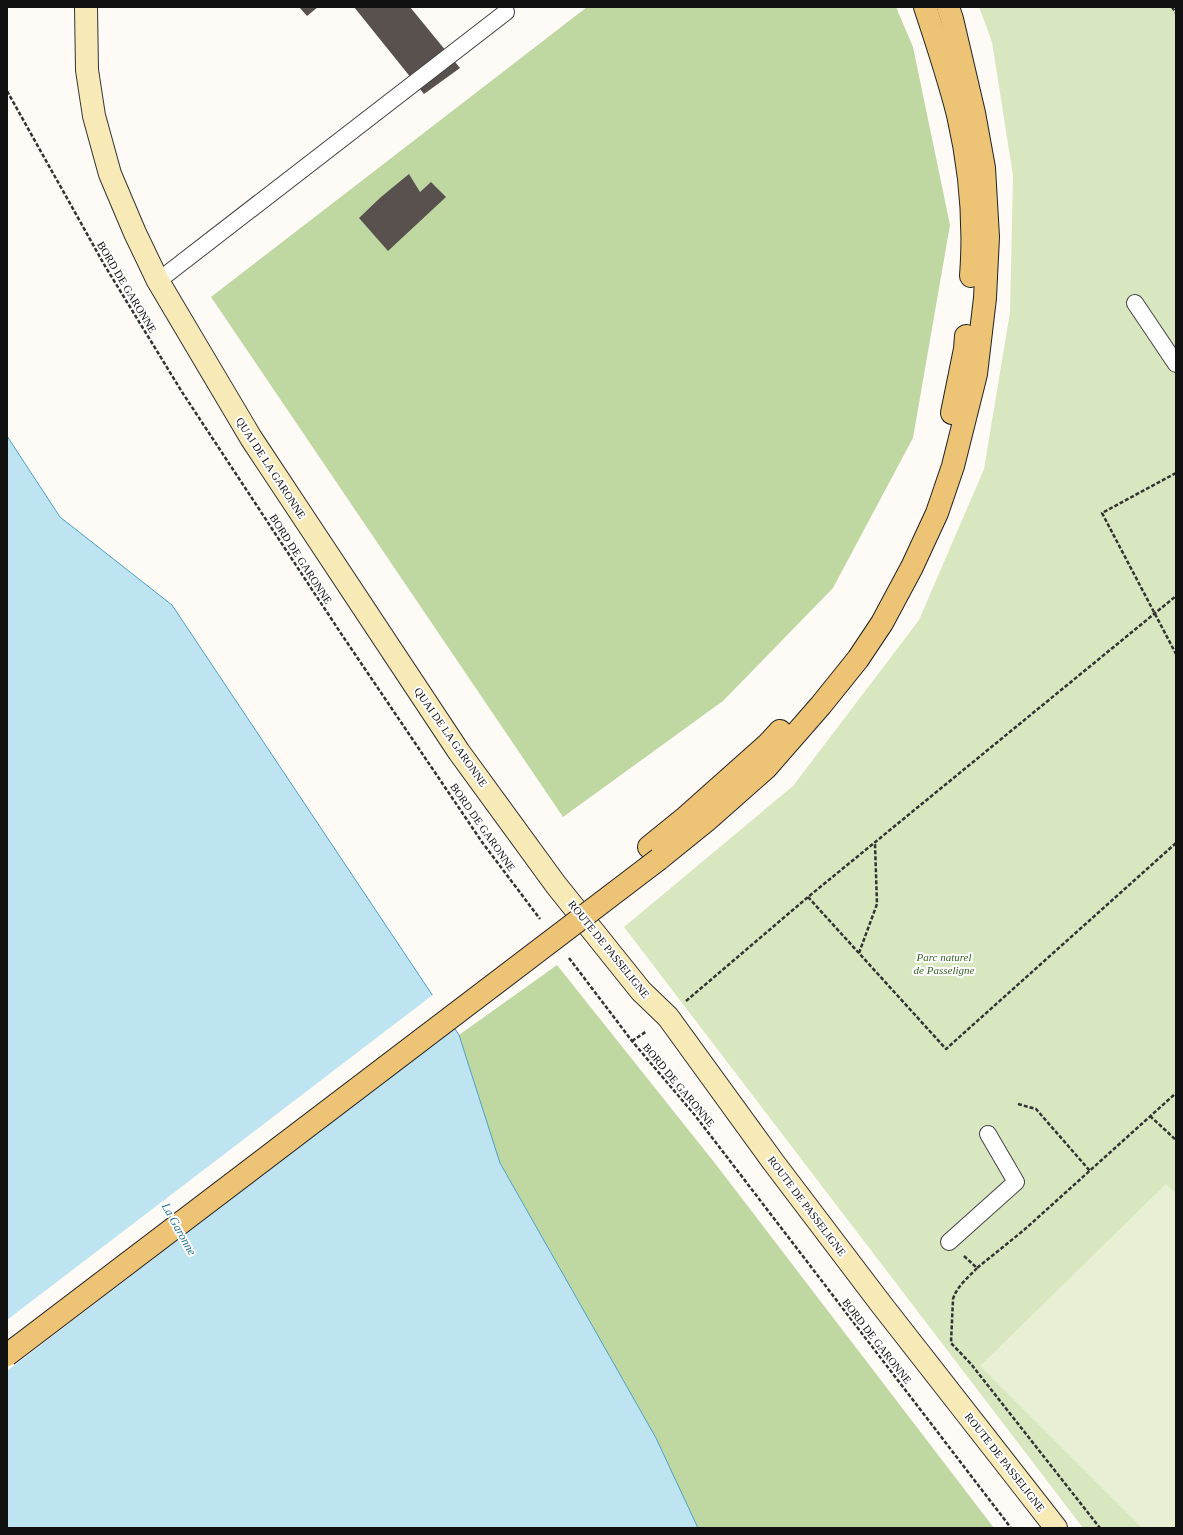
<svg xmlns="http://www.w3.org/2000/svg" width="1183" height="1535" viewBox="0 0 1183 1535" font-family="'Times New Roman',serif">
  <rect width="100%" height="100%" fill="#fefbf6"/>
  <!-- green -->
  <polygon fill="#d9e7c1" points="979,7 1176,7 1176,1528 1083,1528 624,927 793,786 919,620 984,469 1010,312 1013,176 992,42"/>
  <!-- forest -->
  <g fill="#bfd7a1">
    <polygon points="587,7 896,7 913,47 950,225 913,438 833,588 723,701 563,817 211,297"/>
    <polygon points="557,965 714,1162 994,1528 698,1528 656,1438 500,1163 459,1035"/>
  </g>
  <!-- pitch -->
  <polygon fill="#e8efd2" points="1166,1184 1176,1194 1176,1528 1142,1528 980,1366"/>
  <!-- water -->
  <polygon fill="#bee4f2" stroke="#4ba0c3" points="7,436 60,517 172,605 459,1035 500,1163 656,1438 698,1528 7,1528"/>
  <!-- pier -->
  <polygon fill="#fefbf6" points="434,994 456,1027 7,1371 7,1320"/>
  <!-- building -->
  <g fill="#59514e">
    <polygon points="299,7 318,7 307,16"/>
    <polygon points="354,7 410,7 460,68 424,94"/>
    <polygon points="409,174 420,192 431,182 446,197 388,251 359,218 381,197"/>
  </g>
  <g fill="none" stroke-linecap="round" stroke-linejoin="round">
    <!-- lane casing -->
    <g stroke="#444" stroke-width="18">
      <g id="lane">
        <polyline points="158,281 506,12"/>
        <polyline points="1135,303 1176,364"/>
        <polyline points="949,1242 1016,1182 988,1134"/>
      </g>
    </g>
    <!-- secondary casing -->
    <g stroke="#333" stroke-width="24">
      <polyline id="secondary" points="86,7 87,70 94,116 110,174 135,233 158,281 251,438 459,752 556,885 641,991 668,1017 774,1163 881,1304 1056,1528"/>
    </g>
    <!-- primary casing -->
    <g stroke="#222" stroke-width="24">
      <g id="primary">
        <path d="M925 7C937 43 949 79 958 115 970 167 975 223 971 276"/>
        <polyline points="952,413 965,349 966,336"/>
        <polyline points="649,847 686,817 768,744 780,731"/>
        <polyline points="659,859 706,821 766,768 821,705 858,659 882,623 912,567 937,513 953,466 976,374 985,298 988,237 984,168 974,113 952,19 948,7"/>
      </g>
    </g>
    <!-- path -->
    <g stroke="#333" stroke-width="2.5" stroke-dasharray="4 2" stroke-linecap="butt">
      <polyline points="1172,7 1176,13"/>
      <polyline points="7,91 105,266 182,392 342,635 482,842 540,919"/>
      <polyline points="1176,473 1102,513 1176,654"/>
      <polyline points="808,897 946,1049 1176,843"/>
      <polyline points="859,953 877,904 875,844"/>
      <polyline points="569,958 632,1041 694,1114 1011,1528"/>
      <polyline points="686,1001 808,897 1176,596"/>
      <polyline points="632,1041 647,1031"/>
      <polyline points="1018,1104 1036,1109 1090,1171"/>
      <polyline points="1150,1116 1176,1140"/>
      <polyline points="964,1256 977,1268 1024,1230 1176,1093"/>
      <path d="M977 1268C968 1278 957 1286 953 1299L951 1343 971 1364 1100 1528"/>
    </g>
    <!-- lane -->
    <use href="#lane" stroke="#fff" stroke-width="16"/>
    <!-- secondary -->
    <use href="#secondary" stroke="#f8eab6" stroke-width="22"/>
    <!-- primary -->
    <use href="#primary" stroke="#edc376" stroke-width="22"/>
    <!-- primary-bridge casing -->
    <g stroke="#222" stroke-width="24" stroke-linecap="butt">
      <polyline id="primary-bridge" points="7,1355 659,859"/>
    </g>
    <!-- primary-bridge -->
    <use href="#primary-bridge" stroke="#edc376" stroke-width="22"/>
  </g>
  <g text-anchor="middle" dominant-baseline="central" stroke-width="4" stroke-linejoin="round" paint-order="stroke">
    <!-- street labels -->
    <g font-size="11" fill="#111" stroke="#fff">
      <text transform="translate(127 287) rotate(59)">BORD DE GARONNE</text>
      <text transform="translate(271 468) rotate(57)">QUAI DE LA GARONNE</text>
      <text transform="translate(301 559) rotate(57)">BORD DE GARONNE</text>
      <text transform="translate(451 737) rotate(55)">QUAI DE LA GARONNE</text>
      <text transform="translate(483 827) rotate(55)">BORD DE GARONNE</text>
      <text transform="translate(609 949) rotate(51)">ROUTE DE PASSELIGNE</text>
      <text transform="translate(679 1085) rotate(50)">BORD DE GARONNE</text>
      <text transform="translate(807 1206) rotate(53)">ROUTE DE PASSELIGNE</text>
      <text transform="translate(877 1341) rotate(52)">BORD DE GARONNE</text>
      <text transform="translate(1005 1462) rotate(52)">ROUTE DE PASSELIGNE</text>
    </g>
    <!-- park labels -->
    <g font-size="11" font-style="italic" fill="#396425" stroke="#fff">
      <text x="944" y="957">Parc naturel<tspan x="944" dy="13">de Passeligne</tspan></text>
    </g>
    <!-- water labels -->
    <g font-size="12" font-style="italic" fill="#23739a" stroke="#fff">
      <text transform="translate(179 1229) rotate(61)">La Garonne</text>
    </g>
  </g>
  <!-- border -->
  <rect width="1183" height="1535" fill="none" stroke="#111111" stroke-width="16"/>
</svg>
